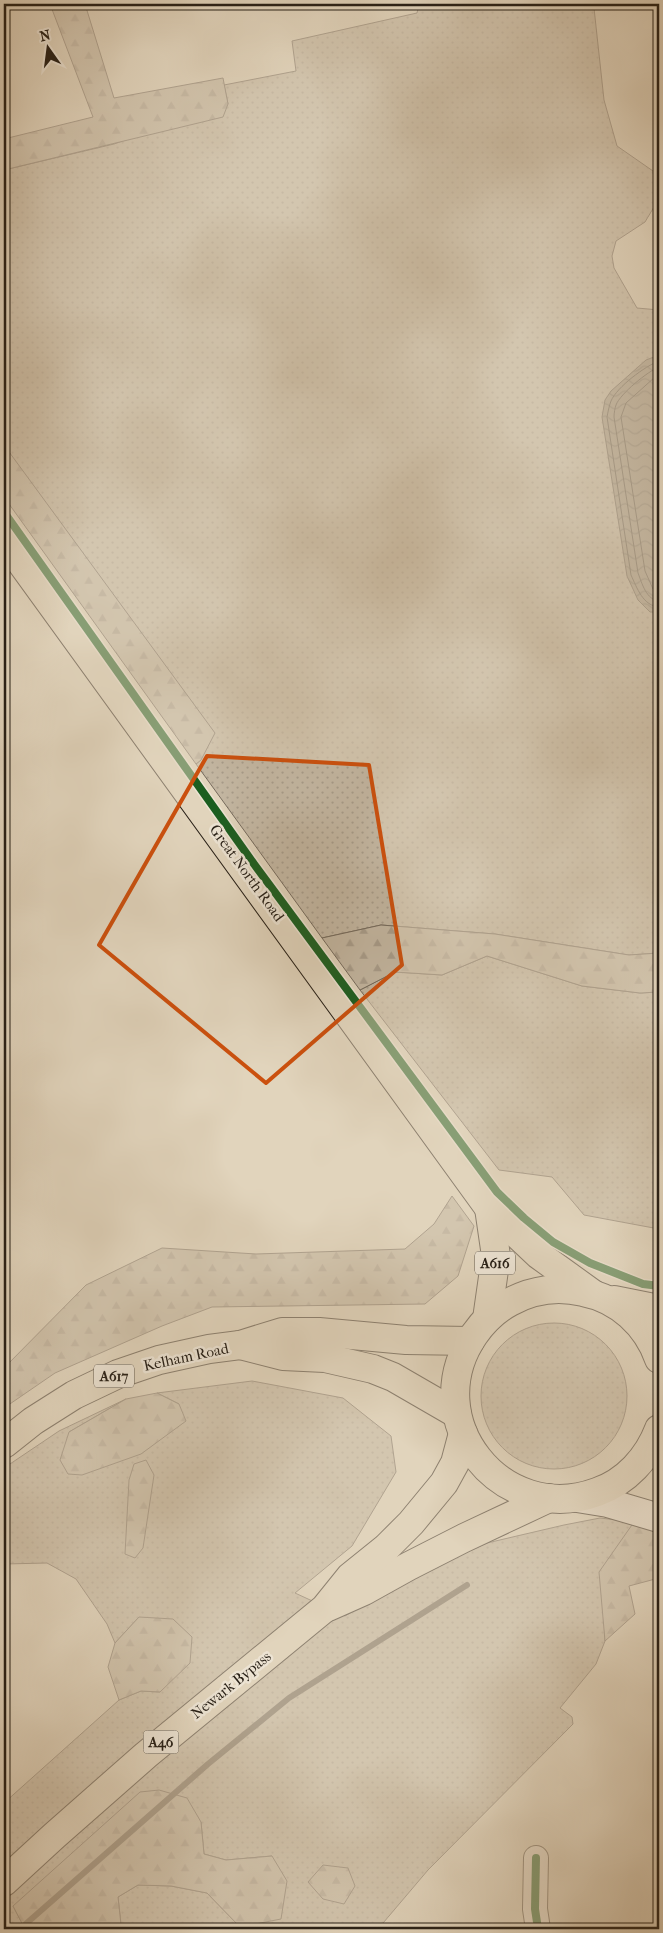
<svg xmlns="http://www.w3.org/2000/svg" width="663" height="1933" viewBox="0 0 663 1933" font-family="'IM FELL French Canon',serif">
  <defs>
    <pattern id="grass-dots" width="8" height="8" patternUnits="userSpaceOnUse" patternTransform="scale(1.25)"><rect width="8" height="8" fill="#c2b5a0"/><path d="M2 2h.1M6 6h.1" fill="none" stroke="#a79b89" stroke-width="1.8" stroke-linecap="round"/></pattern>
    <pattern id="forest-firs" width="22" height="20" patternUnits="userSpaceOnUse" patternTransform="scale(1.25)"><rect width="22" height="20" fill="#c2b5a0"/><path d="M5 1l3.5 6h-7zM16 11l3.5 6h-7z" fill="#a79b89"/></pattern>
    <pattern id="water-waves" width="16" height="10" patternUnits="userSpaceOnUse" patternTransform="scale(1.25)"><rect width="16" height="10" fill="#a29784"/><path d="M0 5q4-4 8 0t8 0" fill="none" stroke="#847b6b"/></pattern>
  </defs>
  <rect width="100%" height="100%" fill="#e1d4bc"/>
  <filter id="stains"><feTurbulence type="fractalNoise" baseFrequency=".004" numOctaves="4"/><feColorMatrix values="0 0 0 0 .2 0 0 0 0 .09 0 0 0 0 .02 0 0 0 .5 -.17"/></filter>
  <radialGradient id="worn" r=".72"><stop offset=".6" stop-color="#630" stop-opacity="0"/><stop offset="1" stop-color="#630" stop-opacity=".3"/></radialGradient>
  <!-- grass -->
  <g fill="url(#grass-dots)" stroke="#756a5c">
    <polygon points="419,4 595,4 594,8 604,100 617,146 653,171 657,202 645,222 616,241 612,256 614,268 637,308 659,310 659,953 629,955 495,934 381,925 322,938 196,764 201,760 4,445 4,170 114,144 228,104 224,85 296,71 292,41 417,13"/>
    <polygon points="487,956 582,986 640,993 659,992 659,1229 584,1215 552,1177 499,1170 360,990 395,972 442,975"/>
    <circle cx="554" cy="1396" r="73"/>
    <polygon points="252,1381 343,1398 391,1436 396,1472 352,1546 295,1593 345,1616 406,1580 487,1543 564,1525 600,1518 634,1522 604,1613 605,1641 596,1664 560,1708 572,1717 573,1724 428,1870 378,1929 116,1929 121,1924 118,1897 138,1885 171,1886 207,1893 240,1927 272,1856 226,1860 204,1854 201,1822 13,1906 25,1929 4,1929 4,1803 119,1700 141,1691 160,1692 139,1617 115,1643 107,1624 76,1579 47,1563 4,1564 4,1468 59,1431 126,1399 69,1432 179,1404 157,1393"/>
  </g>
  <!-- forest -->
  <g fill="url(#forest-firs)" stroke="#756a5c">
    <polygon points="50,4 85,4 114,98 223,78 228,104 223,117 4,170 4,139 93,117"/>
    <polygon points="4,445 215,733 201,760 196,764 4,497"/>
    <polygon points="381,925 495,934 629,955 659,953 659,992 640,993 582,986 487,956 442,975 395,972 360,990 322,938"/>
    <polygon points="452,1196 474,1226 458,1276 425,1304 212,1307 162,1326 55,1373 4,1408 4,1368 86,1285 162,1248 256,1254 405,1249 434,1224"/>
    <polygon points="157,1393 179,1404 186,1421 141,1454 82,1475 68,1474 60,1460 69,1432 126,1399"/>
    <polygon points="146,1460 154,1475 143,1548 135,1558 125,1554 129,1480 134,1464"/>
    <polygon points="634,1522 659,1533 659,1578 629,1586 635,1614 605,1641 599,1572"/>
    <polygon points="139,1617 173,1619 192,1637 190,1663 160,1692 141,1691 119,1700 108,1667 115,1643"/>
    <polygon points="159,1790 187,1798 201,1822 204,1854 226,1860 272,1856 287,1881 281,1919 240,1927 207,1893 171,1886 138,1885 118,1897 121,1925 116,1929 25,1929 13,1906 140,1792"/>
    <polygon points="323,1865 348,1868 355,1886 344,1904 323,1899 308,1882"/>
  </g>
  <!-- water -->
  <polygon fill="url(#water-waves)" stroke="#716758" points="659,355 659,612 650,612 638,600 627,576 602,417 605,400 611,391 646,360"/>
  <g fill="none" stroke-linecap="round" stroke-linejoin="round">
    <!-- shore -->
    <g stroke="#655c4e" stroke-width="1">
      <path d="M659 361C645 366 617 387 611 401 609 406 608 412 607 417L631 575C637 588 643 606 659 607"/>
      <path d="M659 367C648 371 620 394 616 405 615 408 614 413 614 417L638 573C642 583 646 600 659 601"/>
      <polyline points="659,375 655,377 626,403 621,417 645,571 653,589 659,593"/>
    </g>
    <!-- stream -->
    <polyline stroke="#716758" stroke-width="6" points="20,1929 208,1764 289,1698 467,1585"/>
    <!-- minor casing -->
    <g stroke="#564d40" stroke-width="26">
      <polyline id="minor" points="536,1858 535,1909 538,1929"/>
    </g>
    <!-- secondary casing -->
    <g stroke="#282017" stroke-width="30">
      <polyline id="secondary" points="577,1498 608,1503 659,1518"/>
    </g>
    <!-- primary casing -->
    <g stroke="#282017" stroke-width="30">
      <g id="primary">
        <polyline points="4,539 489,1208 539,1255 593,1294"/>
        <polyline points="487,1319 496,1256 489,1208"/>
      </g>
    </g>
    <!-- trunk casing -->
    <g stroke="#282017" stroke-width="30">
      <g id="trunk">
        <polyline points="614,1300 659,1309"/>
        <polyline points="240,1345 283,1356 325,1358 373,1369 393,1377 457,1414"/>
        <path d="M659 1359C647 1325 619 1299 583 1292 558 1286 532 1290 510 1302 495 1310 483 1322 474 1335 416 1420 502 1527 597 1492 626 1482 648 1458 659 1429"/>
        <polyline points="4,1444 33,1421 74,1395 118,1374 159,1360 209,1349 240,1345 282,1332 319,1332 406,1340 470,1341"/>
        <polyline points="328,1607 364,1591 409,1566 464,1538 549,1498"/>
        <polyline points="4,1882 54,1836 146,1755 325,1608 350,1577 386,1548 411,1523 444,1483 455,1463 463,1433"/>
      </g>
    </g>
    <!-- minor -->
    <use href="#minor" stroke="#ece3d3" stroke-width="24"/>
    <!-- secondary -->
    <use href="#secondary" stroke="#ece3d3" stroke-width="28"/>
    <!-- primary -->
    <use href="#primary" stroke="#e1d4bc" stroke-width="28"/>
    <!-- trunk -->
    <use href="#trunk" stroke="#e1d4bc" stroke-width="28"/>
    <!-- cycleway casing -->
    <g stroke="#ece3d3" stroke-width="11">
      <g id="cycleway">
        <polyline points="4,512 254,864 497,1192 524,1218 553,1242 590,1263 643,1284 659,1286"/>
        <polyline points="536,1858 535,1909 538,1929"/>
      </g>
    </g>
    <!-- cycleway -->
    <use href="#cycleway" stroke="#1b5e20" stroke-width="8"/>
  </g>
  <!-- marked area -->
  <path d="M0 0H663V1933H0ZM207 756 369 765 402 965 266 1083 99 945Z" fill="#e1d4bc" fill-opacity=".55" fill-rule="evenodd"/>
  <path fill="none" stroke="#cb500e" stroke-width="4" stroke-linejoin="round" d="M207 756 369 765 402 965 266 1083 99 945Z"/>
  <g text-anchor="middle" dominant-baseline="central" stroke-width="5" stroke-linejoin="round" paint-order="stroke">
    <!-- shield labels -->
    <g fill="#ece3d3" stroke="#635a4f" stroke-width="1">
      <rect x="475" y="1251.5" width="40" height="23" rx="4"/>
      <rect x="94" y="1364.5" width="40" height="23" rx="4"/>
      <rect x="143.5" y="1730.5" width="35" height="23" rx="4"/>
    </g>
    <g font-size="14" font-weight="bold" fill="#282017">
      <text x="495" y="1263">A616</text>
      <text x="114" y="1376">A617</text>
      <text x="161" y="1742">A46</text>
    </g>
    <!-- street labels -->
    <g font-size="15" fill="#282017" stroke="#ece3d3">
      <text transform="translate(247 873) rotate(54)">Great North Road</text>
      <text transform="translate(186 1357) rotate(-12)">Kelham Road</text>
      <text transform="translate(231 1685) rotate(-39)">Newark Bypass</text>
    </g>
  </g>
  <!-- margin -->
  <rect width="663" height="1933" fill="none" stroke="#e1d4bc" stroke-width="20"/>
  <rect x="5" y="5" width="653" height="1923" fill="none" stroke="#282017" stroke-width="2.5"/>
  <rect x="10" y="10" width="643" height="1913" fill="none" stroke="#282017"/>
  <!-- north arrow -->
  <g transform="translate(48 48) rotate(346)" stroke="#ece3d3" stroke-width="4" paint-order="stroke">
  <path d="M0-4L9 19L0 12L-9 19Z" fill="#282017"/>
  <text y="-8" font-size="14" font-weight="bold" text-anchor="middle" fill="#282017">N</text>
  </g>
  <rect width="100%" height="100%" filter="url(#stains)"/>
  <rect width="100%" height="100%" fill="url(#worn)"/>
</svg>
